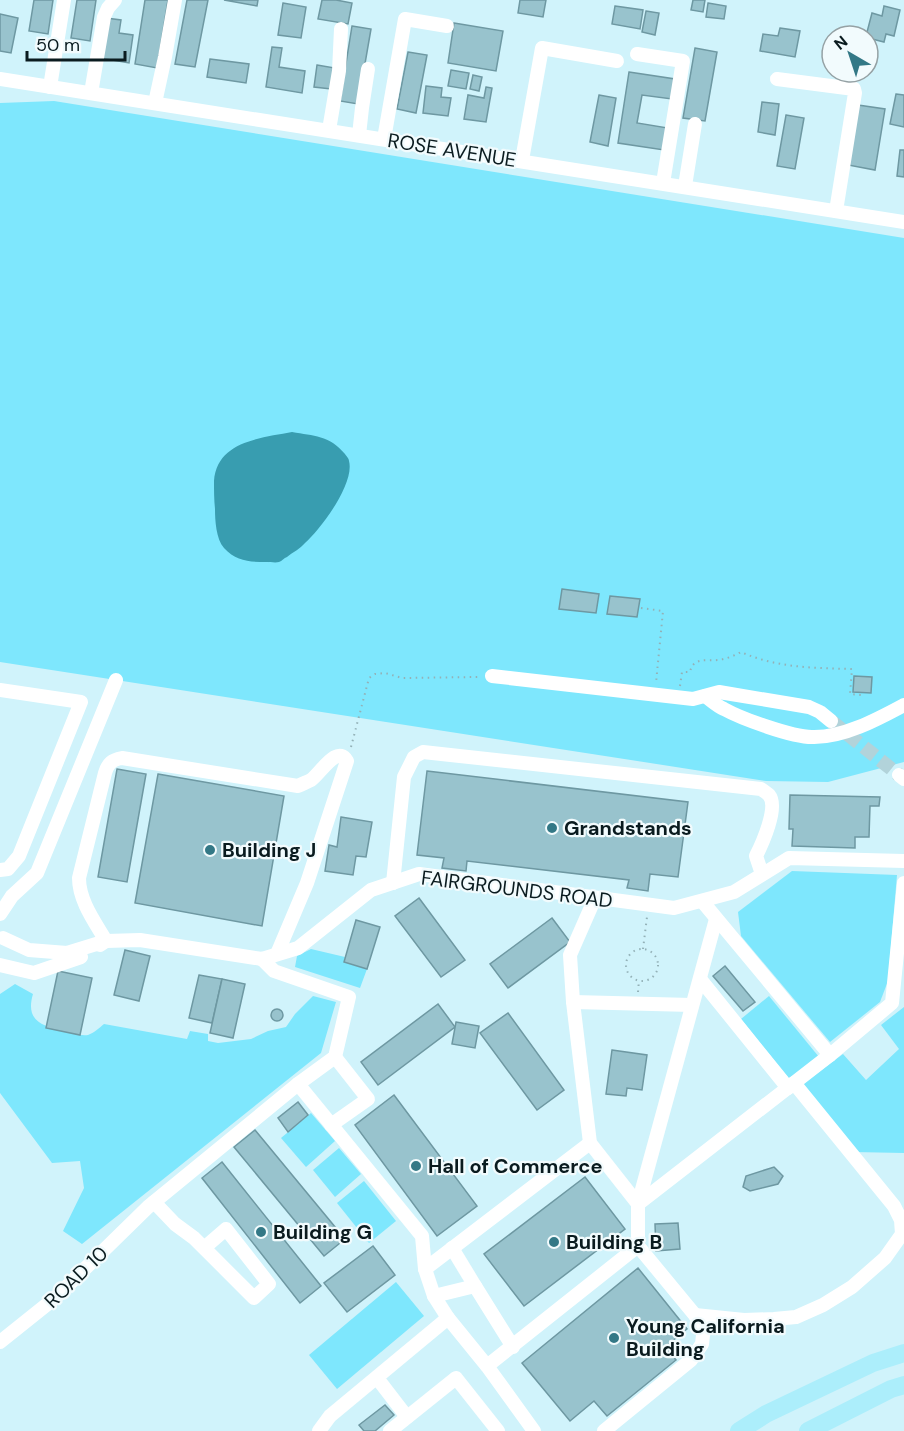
<svg xmlns="http://www.w3.org/2000/svg" width="904" height="1431" viewBox="0 0 904 1431" font-family="'DM Sans',sans-serif">
  <rect width="100%" height="100%" fill="#d0f3fb"/>
  <!-- green -->
  <g fill="#7ee7fd">
    <polygon points="54,101 904,238 904,762 828,782 766,781 0,662 0,103"/>
    <polygon points="792,871 897,875 888,981 880,1002 830,1042 741,936 738,912"/>
    <polygon points="311,949 345,957 344,962 367,969 360,988 295,967 297,956"/>
    <path d="M15 984 33 994C25 1021 42 1026 64 1031 72 1033 80 1036 88 1035 94 1033 99 1028 104 1024L187 1039 190 1031 208 1034V1041L218 1043 251 1039 268 1031 286 1027 295 1014 313 996 336 1002 321 1053 82 1244 63 1231 84 1188 80 1161 52 1163 0 1093V994Z"/>
    <polygon points="769,996 819,1057 790,1080 741,1019"/>
    <polygon points="904,1007 904,1153 853,1152 800,1086 843,1054 866,1080 899,1049 881,1025"/>
    <polygon points="311,1113 335,1141 306,1167 281,1138"/>
    <polygon points="339,1148 361,1174 335,1197 313,1170"/>
    <polygon points="364,1181 396,1221 369,1243 337,1203"/>
    <polygon points="396,1282 424,1316 337,1389 309,1355"/>
  </g>
  <!-- water -->
  <path fill="#389db0" d="M292 432C314 436 329 435 345 454 346 456 349 458 349 461 355 483 321 529 305 543 300 549 293 552 287 557 284 558 282 561 279 562 276 563 270 562 266 562 249 562 236 561 224 548 216 539 215 520 215 509 214 500 214 490 214 481 217 441 261 438 292 432Z"/>
  <!-- building -->
  <g fill="#98c3cd" stroke="#6e98a2" stroke-width="1.5">
    <polygon points="34,0 53,0 48,34 29,31"/>
    <polygon points="77,0 96,0 90,41 71,38"/>
    <polygon points="145,0 168,0 157,68 135,64"/>
    <polygon points="187,0 208,0 195,67 175,64"/>
    <polygon points="224,0 258,0 257,6"/>
    <polygon points="322,0 336,0 352,3 348,24 318,19"/>
    <polygon points="520,0 546,0 543,17 518,13"/>
    <polygon points="693,0 705,0 703,12 691,10"/>
    <polygon points="283,3 306,7 301,38 278,35"/>
    <polygon points="708,3 726,6 724,19 706,17"/>
    <polygon points="615,6 643,10 640,29 612,24"/>
    <polygon points="884,6 900,10 894,36 886,34 884,42 868,38 868,36 866,36 872,13 882,16"/>
    <polygon points="646,11 659,13 655,35 642,32"/>
    <polygon points="0,14 18,18 11,53 0,51"/>
    <polygon points="106,18 121,20 119,33 133,35 129,63 100,58"/>
    <polygon points="454,23 503,31 496,71 448,63"/>
    <polygon points="352,26 371,29 358,104 340,101"/>
    <polygon points="780,28 800,31 795,57 760,51 763,34 778,36"/>
    <polygon points="272,47 282,48 279,67 305,71 302,93 266,87"/>
    <polygon points="695,48 717,52 705,121 683,118"/>
    <polygon points="408,52 427,55 416,113 397,109"/>
    <polygon points="210,59 249,64 246,83 207,77"/>
    <polygon points="317,65 335,68 331,89 314,87"/>
    <polygon points="451,70 469,73 466,89 448,86"/>
    <polygon points="629,72 675,79 672,99 642,95 637,123 668,128 664,150 618,143"/>
    <polygon points="473,75 482,77 479,91 470,89"/>
    <polygon points="426,86 442,88 441,97 451,98 448,116 423,113"/>
    <polygon points="486,87 492,88 486,122 464,119 468,95 484,98"/>
    <polygon points="896,94 904,95 904,127 890,124"/>
    <polygon points="599,95 616,98 608,146 590,142"/>
    <polygon points="762,102 779,104 775,135 758,132"/>
    <polygon points="858,105 885,109 875,170 848,165"/>
    <polygon points="786,115 804,118 795,169 777,166"/>
    <polygon points="900,150 904,150 904,177 897,176"/>
    <polygon points="562,589 599,594 596,613 559,609"/>
    <polygon points="610,596 640,599 637,617 607,614"/>
    <polygon points="854,676 872,677 871,693 853,692"/>
    <polygon points="117,769 146,774 127,882 98,877"/>
    <polygon points="427,771 688,802 678,877 650,874 648,891 627,888 629,880 467,861 466,871 442,868 444,858 417,855"/>
    <polygon points="158,774 284,796 262,926 135,903"/>
    <polygon points="790,795 880,797 879,806 870,806 869,837 855,837 855,848 792,846 793,829 789,829"/>
    <polygon points="341,817 372,822 366,857 356,856 353,875 325,871 329,845 337,847"/>
    <polygon points="419,898 465,960 441,977 395,916"/>
    <polygon points="552,918 570,942 508,988 490,964"/>
    <polygon points="356,920 380,927 367,969 344,962"/>
    <polygon points="125,950 150,956 139,1001 114,995"/>
    <polygon points="725,966 755,1002 743,1011 713,976"/>
    <polygon points="58,971 92,978 80,1035 46,1028"/>
    <polygon points="199,975 222,979 212,1023 189,1018"/>
    <polygon points="222,979 245,984 233,1038 210,1033"/>
    <polygon points="438,1004 455,1027 378,1085 361,1062"/>
    <circle cx="277" cy="1015" r="6"/>
    <polygon points="508,1013 564,1090 537,1110 480,1033"/>
    <polygon points="456,1022 479,1026 475,1048 452,1044"/>
    <polygon points="612,1050 647,1055 642,1090 627,1088 626,1096 606,1094"/>
    <polygon points="394,1095 477,1206 437,1236 355,1125"/>
    <polygon points="298,1102 308,1115 288,1132 278,1118"/>
    <polygon points="255,1130 345,1239 324,1256 234,1147"/>
    <polygon points="222,1162 321,1286 300,1303 202,1178"/>
    <polygon points="774,1167 783,1176 778,1184 750,1191 743,1187 746,1176"/>
    <polygon points="585,1177 625,1229 524,1306 484,1254"/>
    <polygon points="678,1223 680,1249 656,1251 655,1224"/>
    <polygon points="373,1246 395,1275 347,1312 324,1283"/>
    <polygon points="638,1268 687,1329 665,1347 676,1360 607,1416 594,1401 570,1421 522,1363"/>
    <polygon points="385,1405 394,1415 375,1431 364,1431 359,1425"/>
  </g>
  <g fill="none" stroke-linecap="round" stroke-linejoin="round">
    <!-- minor-tunnel -->
    <polyline stroke="#b2d3da" stroke-width="14" stroke-dasharray="14 7" stroke-linecap="butt" points="831,721 899,775"/>
    <!-- path -->
    <g stroke="#93b1b7" stroke-width="2" stroke-dasharray="1.5 4.5" stroke-linecap="butt">
      <polyline points="641,608 663,611 656,683"/>
      <path d="M680 686 682 672H690C693 657 706 661 718 660 726 659 734 656 741 652 777 668 814 668 852 669L850 694 862 695"/>
      <polyline points="351,747 369,678 375,674 385,673 402,678 479,677"/>
      <polyline points="643,949 647,917"/>
      <circle cx="642" cy="965" r="16"/>
      <polyline points="638,992 639,980"/>
    </g>
    <!-- minor -->
    <g stroke="#fff" stroke-width="14">
      <polyline points="637,54 683,61 663,183"/>
      <polyline points="0,79 904,222"/>
      <polyline points="777,79 854,89 855,93 836,211"/>
      <polyline points="50,87 64,0"/>
      <polyline points="91,93 104,17 108,8 115,0"/>
      <polyline points="155,103 165,57 175,0"/>
      <polyline points="329,130 339,71 341,29"/>
      <polyline points="359,135 362,108 368,69"/>
      <polyline points="384,139 405,19 447,26"/>
      <polyline points="522,160 542,48 617,61"/>
      <polyline points="685,186 695,124"/>
      <polyline points="492,676 693,699 719,692 809,707 820,712 831,721"/>
      <polyline points="0,690 81,702 19,856 8,869 0,870"/>
      <path d="M705 696C711 700 717 706 724 709 742 719 792 737 812 737 843 738 878 719 904 705"/>
      <polyline points="899,775 904,779"/>
      <path d="M393 883 404 777 414 757 423 752 761 789C764 791 767 793 769 795 779 807 762 844 756 856L762 874"/>
      <polyline points="595,898 570,955 573,1002 590,1143 638,1204"/>
      <polyline points="702,901 830,1055"/>
      <polyline points="0,914 12,896 37,873 116,680"/>
      <polyline points="3,938 29,950 67,953 106,941 140,940 262,959 298,948 371,890 419,874 674,908 734,892 789,858 904,861"/>
      <path d="M100 945 106 941C95 922 79 901 79 878L105 773C108 763 112 760 122 758L298 786C302 784 307 782 311 780 321 773 337 744 347 761L307 883 277 954"/>
      <polyline points="0,965 34,973 81,957"/>
      <polyline points="700,979 788,1088"/>
      <polyline points="573,1002 692,1005"/>
      <polyline points="298,1084 422,1236 425,1269 434,1296 448,1318 330,1416 319,1431"/>
      <polyline points="331,1125 368,1099 335,1057"/>
      <polyline points="154,1202 175,1224 194,1238 254,1298 269,1284 226,1229 204,1248"/>
      <polyline points="638,1204 716,919"/>
      <polyline points="452,1248 475,1286"/>
      <polyline points="425,1269 590,1143"/>
      <polyline points="434,1296 475,1286 513,1347"/>
      <polyline points="695,1315 744,1320 774,1319 796,1317 823,1305 852,1287 885,1258 902,1234 901,1220 894,1206 794,1083"/>
      <polyline points="448,1318 487,1366 534,1431"/>
      <polyline points="0,1342 55,1298 148,1207 298,1084 335,1057 349,997 274,971 262,959"/>
      <polyline points="487,1366 638,1246"/>
      <polyline points="377,1378 407,1417"/>
      <polyline points="390,1431 456,1378 498,1431"/>
      <polyline points="604,1431 691,1360 702,1344 704,1326 638,1246 638,1204 830,1055 892,1003 904,883"/>
    </g>
    <!-- major -->
    <g stroke="#aceefb" stroke-width="18">
      <polyline points="739,1431 766,1414 873,1363 904,1353"/>
      <polyline points="808,1431 891,1389 904,1385"/>
    </g>
  </g>
  <!-- markers -->
  <g fill="#337886" stroke="#f2fbfd" stroke-width="2">
    <circle cx="552" cy="828" r="6"/>
    <circle cx="210" cy="850" r="6"/>
    <circle cx="416" cy="1166" r="6"/>
    <circle cx="261" cy="1232" r="6"/>
    <circle cx="554" cy="1242" r="6"/>
    <circle cx="614" cy="1338" r="6"/>
  </g>
  <g text-anchor="middle" dominant-baseline="central" stroke-width="4.5" stroke-linejoin="round" paint-order="stroke">
    <!-- street labels -->
    <g font-size="20" fill="#0a1b1f" stroke="#f2fbfd">
      <text transform="translate(452 150) rotate(9)">ROSE AVENUE</text>
      <text transform="translate(517 889) rotate(7)">FAIRGROUNDS ROAD</text>
      <text transform="translate(76 1277) rotate(-44)">ROAD 10</text>
    </g>
    <!-- poi labels -->
    <g font-size="20" font-weight="bold" fill="#0a1b1f" stroke="#f2fbfd" text-anchor="start">
      <text x="564" y="828">Grandstands</text>
      <text x="222" y="850">Building J</text>
      <text x="428" y="1166">Hall of Commerce</text>
      <text x="273" y="1232">Building G</text>
      <text x="566" y="1242">Building B</text>
      <text x="626" y="1326">Young California<tspan x="626" dy="23">Building</tspan></text>
    </g>
  </g>
  <!-- north arrow -->
  <g transform="translate(850 54) rotate(321)"><circle r="28" fill="#f2fbfd" stroke="#95a1a4" stroke-width="1.5"/>
  <path d="M0-4.5L10 22L0 15L-10 22Z" fill="#337886"/>
  <text y="-9" font-size="16" font-weight="bold" text-anchor="middle" fill="#0a1b1f">N</text>
  </g>
  <!-- scale -->
  <path d="M27 51v9h98v-9" fill="none" stroke="#0a1b1f" stroke-width="3"/>
  <text x="36" y="51" font-size="18" fill="#0a1b1f" stroke="#f2fbfd" stroke-width="4.5" paint-order="stroke">50 m</text>
</svg>
